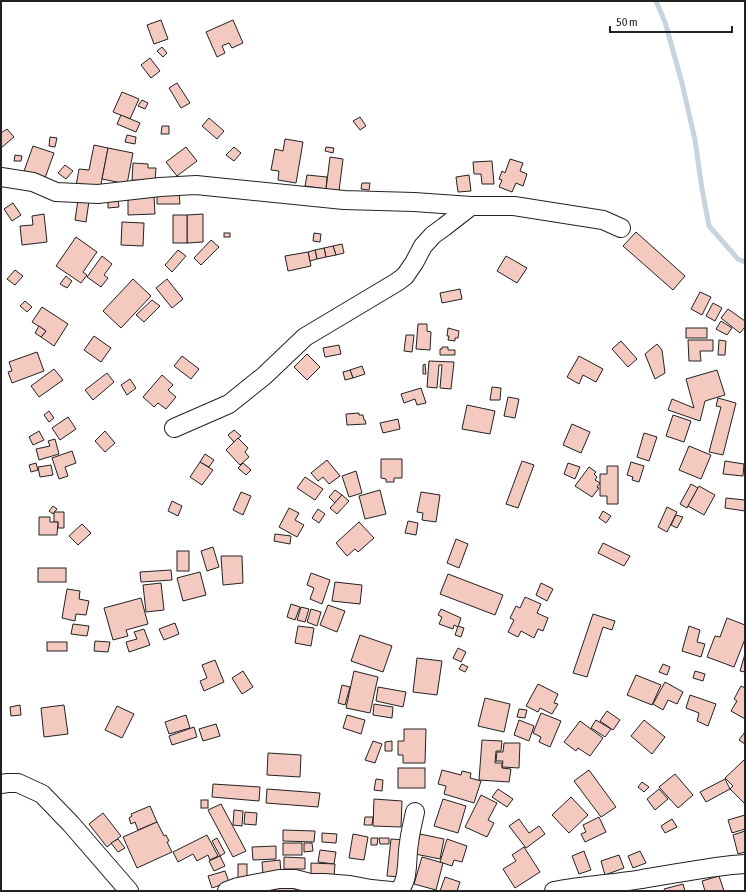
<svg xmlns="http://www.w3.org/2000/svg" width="746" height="892" viewBox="0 0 746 892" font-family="'Asap Condensed',sans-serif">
  <rect width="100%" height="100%" fill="#fff"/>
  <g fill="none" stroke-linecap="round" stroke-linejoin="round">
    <!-- stream -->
    <polyline stroke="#c7d3dd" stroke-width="5" points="656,1 665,22 682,83 695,140 702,189 709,226 738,259 745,262"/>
  </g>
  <!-- building -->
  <g fill="#f3c9c0" stroke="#222">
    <polygon points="161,20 168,39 154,44 147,25"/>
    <polygon points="233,20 243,43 232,48 229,43 222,46 225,53 217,57 206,32"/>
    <polygon points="162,47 167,53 163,57 157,51"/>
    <polygon points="150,58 160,71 151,78 141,65"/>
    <polygon points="177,83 190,103 181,108 169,88"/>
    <polygon points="122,92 139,99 130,119 113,112"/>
    <polygon points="142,100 148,103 145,109 138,106"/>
    <polygon points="121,115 140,123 136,132 117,124"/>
    <polygon points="360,117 366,126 360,130 353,121"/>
    <polygon points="209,118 224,131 217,139 202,126"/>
    <polygon points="162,126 169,126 169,134 161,134"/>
    <polygon points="7,129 14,137 1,148 1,133"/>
    <polygon points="127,135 136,137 135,144 125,142"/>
    <polygon points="50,137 57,138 55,147 49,146"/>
    <polygon points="285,139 303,142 296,183 278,180 279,171 271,170 275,149 283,151"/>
    <polygon points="94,145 108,148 100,190 76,186 79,169 89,170"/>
    <polygon points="33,146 54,153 45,178 24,171"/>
    <polygon points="186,147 197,161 177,176 166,162"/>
    <polygon points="234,147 241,153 234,161 226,155"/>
    <polygon points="326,147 334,148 333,153 325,151"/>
    <polygon points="108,148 133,153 127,184 102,179"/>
    <polygon points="15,155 22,156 21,161 14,161"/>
    <polygon points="330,157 343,159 339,191 326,189"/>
    <polygon points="510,159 523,163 520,171 527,174 523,186 516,183 512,192 499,187 502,180 499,179 502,171 505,173"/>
    <polygon points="492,161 494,184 482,184 481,174 474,174 473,162"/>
    <polygon points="133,163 148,164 148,168 156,168 155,181 132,180"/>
    <polygon points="65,165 73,171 66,179 58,173"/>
    <polygon points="307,175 327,177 326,189 305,186"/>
    <polygon points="469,175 471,191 458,192 456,177"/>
    <polygon points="362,183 370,183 369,190 361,189"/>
    <polygon points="157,193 179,193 180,204 157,204"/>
    <polygon points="128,196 154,196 155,214 128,215"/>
    <polygon points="78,200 89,201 86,222 75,220"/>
    <polygon points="108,200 118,200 119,207 108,208"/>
    <polygon points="13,203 21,215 12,221 4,209"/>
    <polygon points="44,214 47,242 22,245 20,226 33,225 32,216"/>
    <polygon points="203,214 203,242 187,243 187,215"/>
    <rect x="173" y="215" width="14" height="28"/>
    <polygon points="122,222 144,223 143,246 121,245"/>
    <polygon points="636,232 685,276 673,290 623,246"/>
    <rect x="224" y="233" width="6" height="4"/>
    <polygon points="314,233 321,234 320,242 313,241"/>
    <polygon points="76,237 97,252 83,272 87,275 81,283 56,266"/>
    <polygon points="211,240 219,247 201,265 194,258"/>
    <polygon points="342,244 344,253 336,255 333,246"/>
    <polygon points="333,246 336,255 326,257 324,248"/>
    <polygon points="324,248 326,257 317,259 315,250"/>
    <polygon points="178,250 186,256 172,272 165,265"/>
    <polygon points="315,250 317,259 310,261 308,252"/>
    <polygon points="308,252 311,266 288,271 285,256"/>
    <polygon points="102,256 112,264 104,275 108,278 101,287 87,277"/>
    <polygon points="506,256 527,268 517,283 497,271"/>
    <polygon points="15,270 23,276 15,285 7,279"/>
    <polygon points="66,276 72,281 67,288 60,284"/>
    <polygon points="133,279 151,296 121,328 103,311"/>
    <polygon points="167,279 183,299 172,308 156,288"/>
    <polygon points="460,289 462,299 442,303 440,293"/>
    <polygon points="700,292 711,297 702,315 691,309"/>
    <polygon points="152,300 160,306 144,322 136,315"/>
    <polygon points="25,301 32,307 27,312 20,306"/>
    <polygon points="713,303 722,308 715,321 706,316"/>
    <polygon points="42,307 68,324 54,346 41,337 46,331 32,322"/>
    <polygon points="728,309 745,321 745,327 740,333 721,318"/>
    <polygon points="721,321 732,328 727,335 716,329"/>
    <polygon points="418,324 427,324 427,331 431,332 430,350 416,349"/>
    <polygon points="39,326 46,331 41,337 35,333"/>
    <polygon points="448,328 459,331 458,338 455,338 455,341 448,340 449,336 447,336"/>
    <rect x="686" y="328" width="21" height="10"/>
    <polygon points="406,335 414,335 412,352 404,351"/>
    <polygon points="94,336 111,348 101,362 84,350"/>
    <polygon points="688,340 713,340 713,351 700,351 701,361 689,361"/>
    <polygon points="719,340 726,341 725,355 718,355"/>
    <polygon points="621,341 637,359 628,367 612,349"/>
    <polygon points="657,344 662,350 665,373 655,379 645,354"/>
    <polygon points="339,345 341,354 325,357 323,348"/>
    <polygon points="442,347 448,347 448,350 455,350 455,355 440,355 440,349 442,349"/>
    <polygon points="37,352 44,371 12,383 8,372 12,371 9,362"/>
    <polygon points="307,354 320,367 307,380 294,367"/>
    <polygon points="182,356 199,369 191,379 174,366"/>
    <polygon points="579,356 603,369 596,382 583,375 579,384 567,377"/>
    <polygon points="429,361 454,362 451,389 440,388 442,365 439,365 437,388 427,387"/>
    <polygon points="425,364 426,374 423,374 423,365"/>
    <polygon points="362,366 365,374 353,378 350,370"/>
    <polygon points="54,369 63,380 39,397 31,386"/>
    <polygon points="350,370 353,378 345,380 343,372"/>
    <polygon points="717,370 725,395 705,401 700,421 668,410 672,399 694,408 686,379"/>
    <polygon points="107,373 114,382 93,400 85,390"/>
    <polygon points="162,375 173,385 168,390 176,397 166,409 158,403 154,407 143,397"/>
    <polygon points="130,379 136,388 127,395 121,385"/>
    <polygon points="492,387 501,388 500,400 490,400"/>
    <polygon points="421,388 426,403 417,405 415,399 404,403 401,394"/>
    <polygon points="508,397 519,399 515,418 504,416"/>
    <polygon points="718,398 736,403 723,455 709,452 721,407 716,406"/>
    <polygon points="467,405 495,411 490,434 462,429"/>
    <polygon points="49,411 54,418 49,422 44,415"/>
    <polygon points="359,413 359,415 363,415 364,420 365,420 366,424 347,425 346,414"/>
    <polygon points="673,415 691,421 684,442 666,436"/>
    <polygon points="68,417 76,429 60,440 52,428"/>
    <polygon points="398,419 400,429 383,433 380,423"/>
    <polygon points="572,424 590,432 581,453 563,445"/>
    <polygon points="234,430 241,436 234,442 228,435"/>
    <polygon points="39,431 44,440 33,445 29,437"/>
    <polygon points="105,431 115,443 105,452 95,441"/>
    <polygon points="644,433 657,437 649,461 637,457"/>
    <polygon points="238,438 248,448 245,452 249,457 240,465 226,450"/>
    <polygon points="55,439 59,454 39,460 36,449 50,446 48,441"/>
    <polygon points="689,446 711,455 701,479 679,470"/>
    <polygon points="72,451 76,463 65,467 68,476 59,479 52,458"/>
    <polygon points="205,454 214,460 209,467 200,462"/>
    <polygon points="381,459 402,459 402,478 394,478 394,482 386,482 386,479 381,478"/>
    <polygon points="327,460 340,476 329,484 323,477 318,481 311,473"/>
    <polygon points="522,461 534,465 518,508 506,504"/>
    <polygon points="725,461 744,464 743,476 723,474"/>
    <polygon points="200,462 213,470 202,485 190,477"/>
    <polygon points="631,462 644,466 639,482 632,480 633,477 627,475"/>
    <polygon points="36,463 38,470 31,472 29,465"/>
    <polygon points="243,463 251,470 246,475 238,468"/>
    <polygon points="568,463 580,467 575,479 564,474"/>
    <polygon points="51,465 53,475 40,477 38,467"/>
    <polygon points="607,466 618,466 618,504 607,504 607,496 600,496 600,474 607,474"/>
    <polygon points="589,467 596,472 594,474 597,477 595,480 600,483 597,487 599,488 592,497 575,486"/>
    <polygon points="356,471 362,493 349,497 342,476"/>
    <polygon points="305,477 323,489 315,500 297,488"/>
    <polygon points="691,484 698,488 687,508 680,504"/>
    <polygon points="699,486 715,495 704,515 688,506"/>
    <polygon points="335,490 342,495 335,503 329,497"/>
    <polygon points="380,490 386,514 365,519 359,496"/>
    <polygon points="241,492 251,496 243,515 233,510"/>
    <polygon points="421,492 440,495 436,522 422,520 423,513 417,512"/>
    <polygon points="342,495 349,501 337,514 330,508"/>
    <polygon points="726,498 745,500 745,511 725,508"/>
    <polygon points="172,501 182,506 178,516 168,511"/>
    <polygon points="53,506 57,509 53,514 49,511"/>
    <polygon points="667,507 677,512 667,532 658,527"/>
    <polygon points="289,508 299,513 295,520 304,525 297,537 279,527"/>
    <polygon points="318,509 325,514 319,523 312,518"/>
    <polygon points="603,511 611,516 606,523 599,518"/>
    <polygon points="54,512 64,512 64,528 58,528 58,522 54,522"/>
    <polygon points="676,515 683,517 677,528 671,525"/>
    <polygon points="39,517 50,517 50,522 58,522 57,535 39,535"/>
    <polygon points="408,521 418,523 416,535 405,533"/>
    <polygon points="359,522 374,538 358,552 355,549 347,556 336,543"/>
    <polygon points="82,524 91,533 78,545 69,536"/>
    <polygon points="275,534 291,536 290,544 274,541"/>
    <polygon points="456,539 468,544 459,568 447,563"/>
    <polygon points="603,543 630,556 624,566 598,553"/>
    <polygon points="213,547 219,567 207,571 201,551"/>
    <rect x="177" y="551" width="12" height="20"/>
    <polygon points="221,556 242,556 243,583 223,585"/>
    <rect x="38" y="568" width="28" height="14"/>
    <polygon points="171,570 172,580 141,582 140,572"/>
    <polygon points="200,572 206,595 183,601 177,578"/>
    <polygon points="311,573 330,580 322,604 310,599 314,588 307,585"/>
    <polygon points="448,574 503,595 495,615 440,594"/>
    <polygon points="335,582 362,585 360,604 332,601"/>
    <polygon points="161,583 164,610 146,612 143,585"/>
    <polygon points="541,583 553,589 547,601 536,595"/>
    <polygon points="67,589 80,591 79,599 89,601 86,615 76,614 75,621 62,618"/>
    <polygon points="525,597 541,604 537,613 548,618 543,631 538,629 534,638 521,631 518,637 508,632 514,620 510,618 516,606 520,608"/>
    <polygon points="141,598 148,624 126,630 128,636 113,640 104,608"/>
    <polygon points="291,604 300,607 295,620 287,617"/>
    <polygon points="328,605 345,611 337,632 320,625"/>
    <polygon points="301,607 309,609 305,622 297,620"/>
    <polygon points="311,609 321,612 317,626 307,622"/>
    <polygon points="441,609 461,618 458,627 454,625 453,629 439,624 442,617 438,615"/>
    <polygon points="593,614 615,621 612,630 603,627 587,677 573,673"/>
    <polygon points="727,618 745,625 745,639 734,667 707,657 715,636 720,637"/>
    <polygon points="175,623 179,634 164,640 159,629"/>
    <polygon points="73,624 89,626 87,636 71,634"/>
    <polygon points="298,626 314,628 311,646 295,643"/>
    <polygon points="458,626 464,628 461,637 455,635"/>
    <polygon points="689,626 700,630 697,642 705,644 701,657 682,651"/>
    <polygon points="144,629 150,645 129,652 126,642 137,639 134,632"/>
    <polygon points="360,635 392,646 383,672 351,661"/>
    <polygon points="95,641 110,642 108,652 94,651"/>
    <rect x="47" y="642" width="20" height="9"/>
    <polygon points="458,648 466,652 461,662 453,658"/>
    <polygon points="745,654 745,672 740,671"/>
    <polygon points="417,658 442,661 437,695 413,692"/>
    <polygon points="215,660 224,682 204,691 200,681 207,678 202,665"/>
    <polygon points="462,664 468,667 465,672 459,669"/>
    <polygon points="663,664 670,667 667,675 659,672"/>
    <polygon points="243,671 253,687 242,694 232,678"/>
    <polygon points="354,671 378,677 370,713 346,708"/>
    <polygon points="695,671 705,674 703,681 693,678"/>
    <polygon points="636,675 661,685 652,705 627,695"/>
    <polygon points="665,682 683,692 677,704 668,700 663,710 653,704"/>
    <polygon points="538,684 558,694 554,703 558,704 552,714 540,708 538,712 526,706"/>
    <polygon points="342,685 350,687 345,705 338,703"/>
    <polygon points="741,686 745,688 745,719 731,711 737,701 734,699"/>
    <polygon points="378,687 406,692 403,707 376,701"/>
    <polygon points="690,695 716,704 708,726 697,721 699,713 686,708"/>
    <polygon points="485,698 510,704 504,732 478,726"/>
    <polygon points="374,704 393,707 392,718 373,715"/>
    <polygon points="20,705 21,715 11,716 10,707"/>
    <polygon points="64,705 68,734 44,737 41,708"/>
    <polygon points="117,706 134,714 122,738 105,730"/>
    <polygon points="519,709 527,710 525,718 517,717"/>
    <polygon points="607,711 620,720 613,730 600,721"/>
    <polygon points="541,713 561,721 550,747 539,742 541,737 533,733"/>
    <polygon points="186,715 190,728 169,734 165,722"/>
    <polygon points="347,715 365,720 361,734 343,728"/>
    <polygon points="519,720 534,726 529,741 514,735"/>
    <polygon points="596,720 611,729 605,737 591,728"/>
    <polygon points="644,720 665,737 652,754 631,736"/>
    <polygon points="580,721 603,738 590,756 578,748 576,751 564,742"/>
    <polygon points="216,724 220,736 203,741 199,729"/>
    <polygon points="194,727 197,737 172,745 169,736"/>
    <polygon points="404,729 426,729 425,763 403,763 403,755 398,755 398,741 404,741"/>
    <polygon points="745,732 745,744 739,740"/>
    <polygon points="482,740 502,741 501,751 496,751 495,763 502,763 502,768 511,769 509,782 479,780"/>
    <polygon points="373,741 382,744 375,763 365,760"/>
    <polygon points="392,741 392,751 385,751 385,742"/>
    <polygon points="504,743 520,743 519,768 502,767 503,761 496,761 497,752 503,752"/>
    <polygon points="268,753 301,755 300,777 267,775"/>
    <polygon points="744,760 745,762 745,804 730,789 733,786 725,778"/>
    <rect x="398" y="768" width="27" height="20"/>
    <polygon points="442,770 461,775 462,771 471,773 470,778 481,781 474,803 444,794 446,786 438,784"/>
    <polygon points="589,770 616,807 601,817 574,781"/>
    <polygon points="675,774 693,795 678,808 659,787"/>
    <polygon points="376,779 383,780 382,791 374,790"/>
    <polygon points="725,779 730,789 706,802 700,792"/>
    <polygon points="642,782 649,787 644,792 638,787"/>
    <polygon points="213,784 260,787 259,801 212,797"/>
    <polygon points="267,789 320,793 318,807 266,803"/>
    <polygon points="498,789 513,799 507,807 492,797"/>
    <polygon points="659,789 668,799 655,810 647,799"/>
    <polygon points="481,795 497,803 488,820 494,823 487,837 465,827"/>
    <polygon points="571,797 588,815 569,833 552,815"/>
    <polygon points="374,799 402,801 401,827 373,826"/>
    <polygon points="443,799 466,806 458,833 434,826"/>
    <rect x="201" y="800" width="7" height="8"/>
    <polygon points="221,804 246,851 233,857 208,810"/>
    <polygon points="150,806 157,822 138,830 135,822 131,824 129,818 132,816 131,814"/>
    <polygon points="234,810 243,811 242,826 233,825"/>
    <polygon points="245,812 257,813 256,825 244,824"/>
    <polygon points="103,813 121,836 107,847 89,824"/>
    <polygon points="745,815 745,829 732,833 728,820"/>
    <polygon points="365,817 373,817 372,825 364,825"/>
    <polygon points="599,817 606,832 585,842 581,834 586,832 583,825"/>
    <polygon points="519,819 529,833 539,826 545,834 526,848 509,826"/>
    <polygon points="672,819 677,827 665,833 661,826"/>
    <polygon points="157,822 164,836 166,835 169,841 167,842 172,852 137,868 123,837"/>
    <polygon points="283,830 315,831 314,842 283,841"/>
    <polygon points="745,831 745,852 738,854 733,835"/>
    <polygon points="322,833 337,834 336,843 322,842"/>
    <polygon points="353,834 368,837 364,860 349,858"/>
    <polygon points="420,834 444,839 440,859 415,854"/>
    <polygon points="207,835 218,856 210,860 208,855 197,861 193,854 178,862 173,852"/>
    <polygon points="217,838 225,853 220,856 212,841"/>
    <polygon points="371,838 378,838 377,845 371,845"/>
    <polygon points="379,838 389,838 389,844 380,844"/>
    <polygon points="118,839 125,848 118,852 111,843"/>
    <polygon points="391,839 405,840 401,877 387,876"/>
    <polygon points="447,839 467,846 462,862 454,860 452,866 440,862"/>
    <rect x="283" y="843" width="19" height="12"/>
    <polygon points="304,843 312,843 313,851 304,852"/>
    <polygon points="276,846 276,859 253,860 252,847"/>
    <polygon points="524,847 540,872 515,888 503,869 516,861 512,855"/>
    <polygon points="320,850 336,852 334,864 318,862"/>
    <polygon points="584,851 591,870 579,874 572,856"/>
    <polygon points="640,851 646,863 633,868 628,856"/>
    <polygon points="619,855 624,868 605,875 601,861"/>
    <polygon points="220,856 225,866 214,871 209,861"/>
    <polygon points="284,857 305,858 305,869 284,869"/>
    <polygon points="422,857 443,863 436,890 414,884"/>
    <polygon points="280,860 281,874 263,875 262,862"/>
    <polygon points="311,863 335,864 334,877 311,876"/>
    <rect x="238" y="864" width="9" height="15"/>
    <polygon points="225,871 229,882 212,888 208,876"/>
    <polygon points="719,876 724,891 705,891 702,881"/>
    <polygon points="445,877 460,882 457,891 440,891"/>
    <rect x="275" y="882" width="20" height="9"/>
    <polygon points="683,884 685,891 665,891 664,889"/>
  </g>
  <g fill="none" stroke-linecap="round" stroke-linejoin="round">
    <!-- minor casing -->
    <g stroke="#222" stroke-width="20">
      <g id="minor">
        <polyline points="1,177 33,182 56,192 98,194 160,187 196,185 344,200 414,202 471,206 514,206 603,220 621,228"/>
        <polyline points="174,428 229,404 264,376 305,337 397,282 405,276 414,263 423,246 433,235 444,227 471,206"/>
        <polyline points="1,784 8,783 18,783 42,794 71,824 129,891"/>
        <polyline points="227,891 238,887 279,879 295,879 310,883 324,883 350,885 371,889 391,891"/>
        <path d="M397 891C410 884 406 857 409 843 410 833 413 822 415 812"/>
        <path d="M554 891C583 885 613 884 642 879 676 874 710 866 745 864"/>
      </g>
    </g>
    <!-- minor -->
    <use href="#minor" stroke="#fff" stroke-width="18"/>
  </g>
  <!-- border -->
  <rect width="746" height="892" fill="none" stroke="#222222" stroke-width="4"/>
  <!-- scale -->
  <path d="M610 26v6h122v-6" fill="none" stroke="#222222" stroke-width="2"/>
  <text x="616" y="26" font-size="12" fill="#222222" stroke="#ffffff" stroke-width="3" paint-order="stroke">50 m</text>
</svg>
